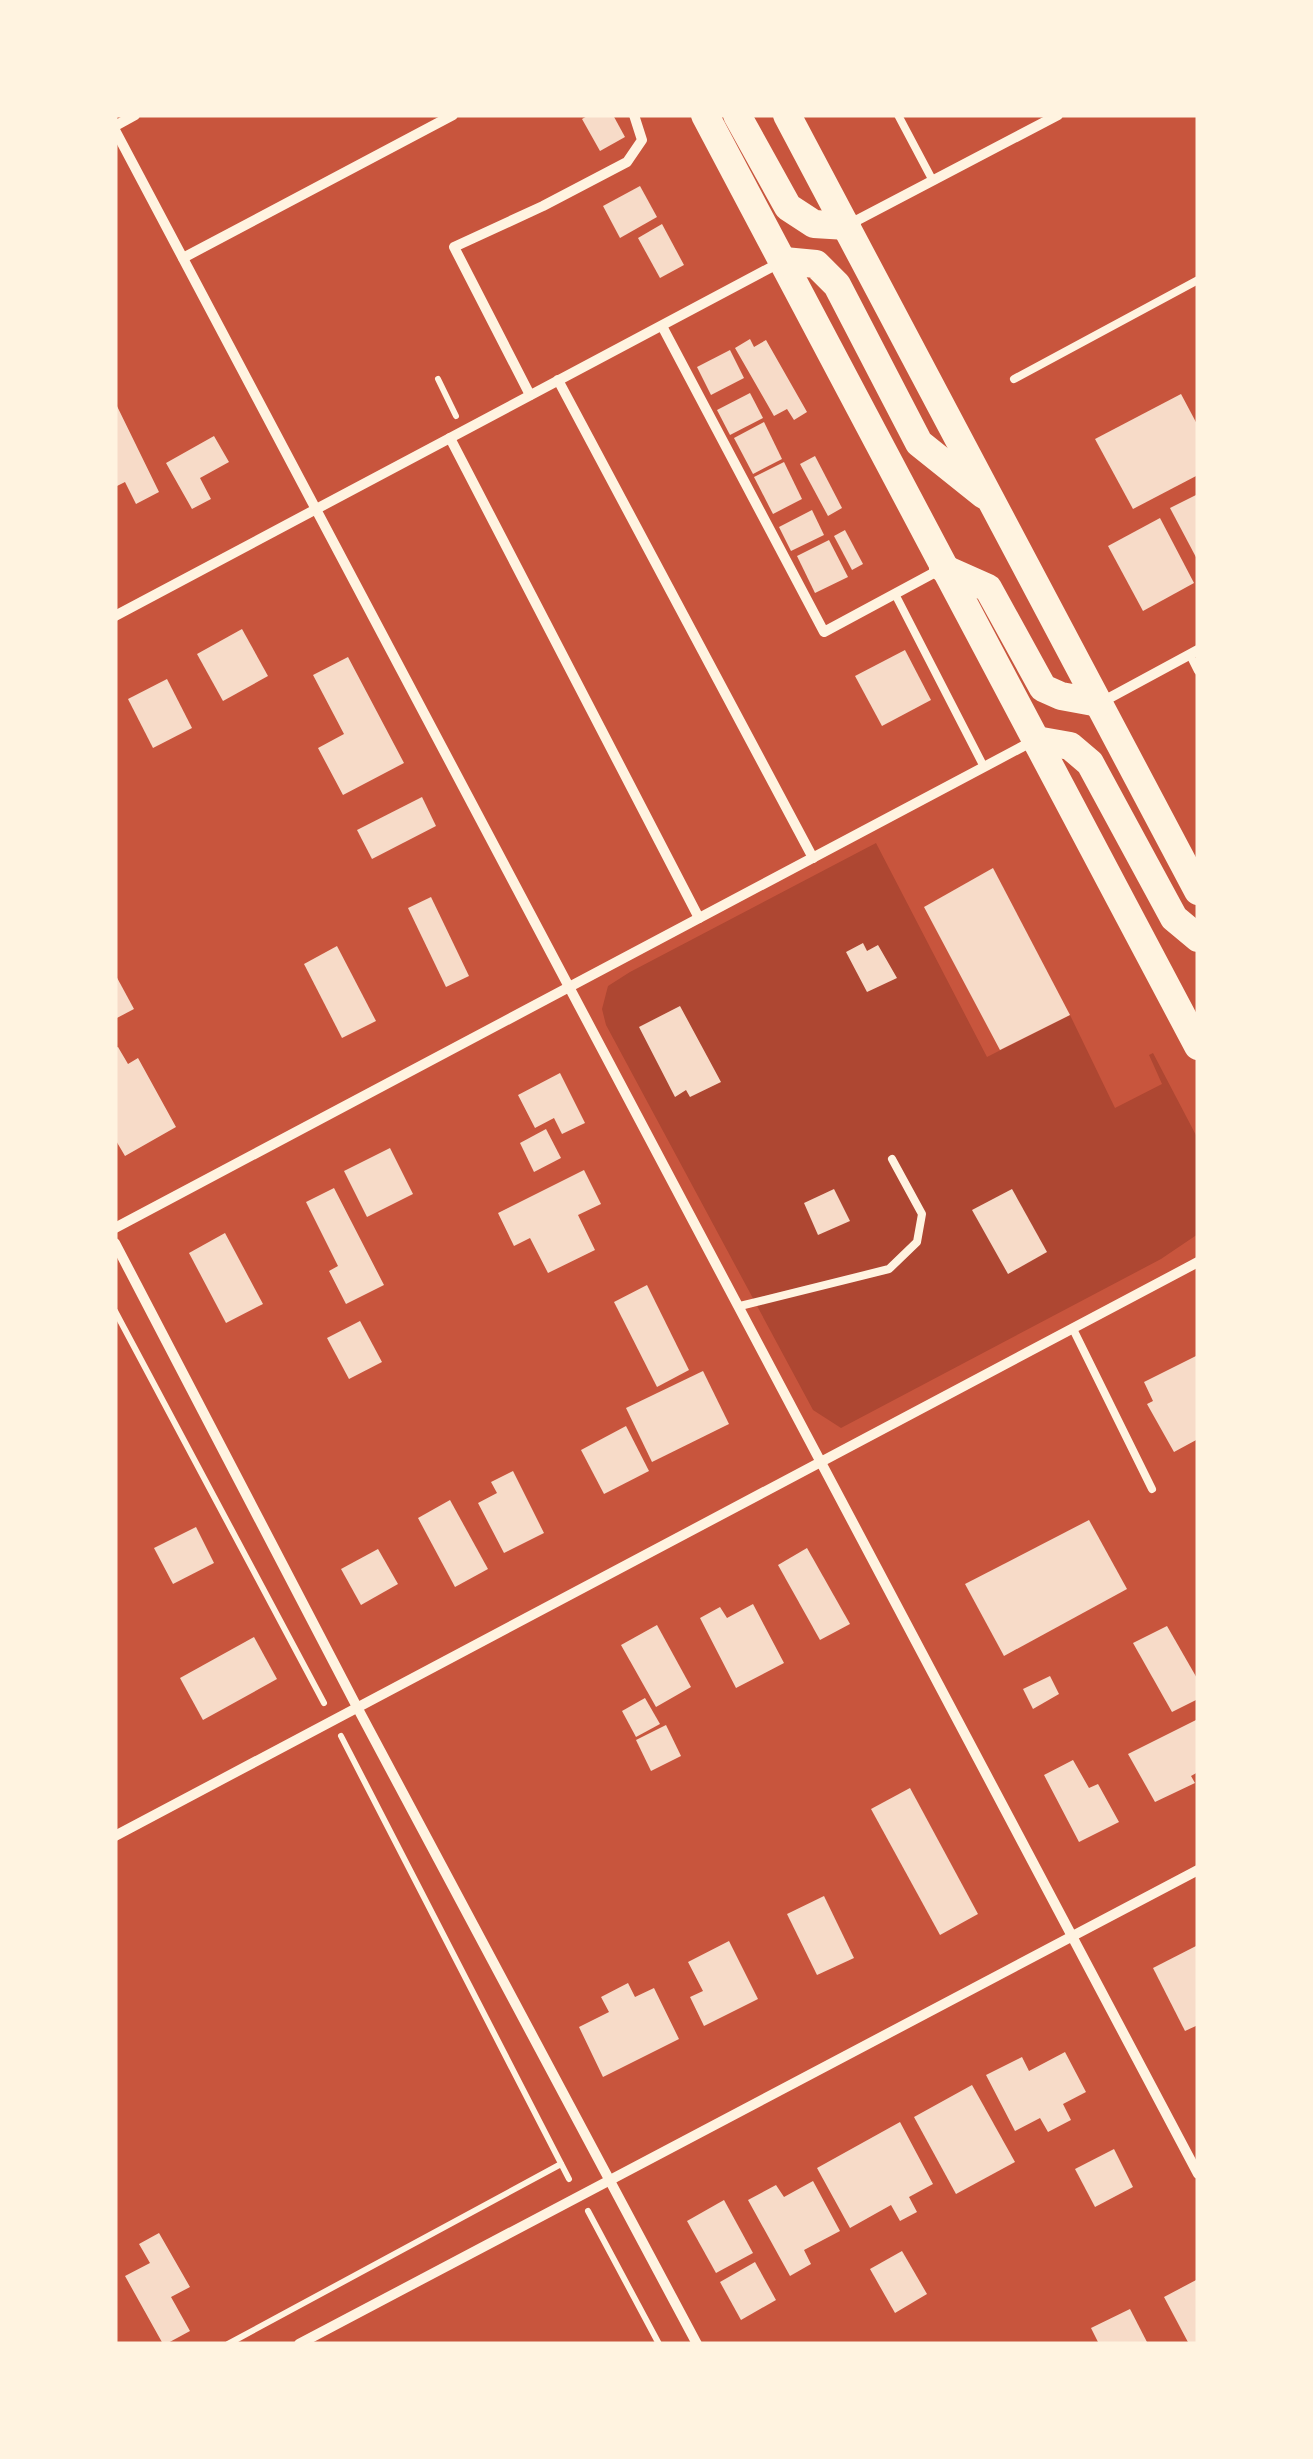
<svg xmlns="http://www.w3.org/2000/svg" width="1313" height="2459" viewBox="0 0 1313 2459" font-family="'Fira Sans Condensed',sans-serif">
  <rect width="100%" height="100%" fill="#c8553d"/>
  <!-- green -->
  <polygon fill="#ae4732" points="876,843 987,1057 1070,1015 1115,1108 1162,1084 1149,1055 1153,1053 1198,1139 1198,1234 1161,1259 841,1428 813,1410 606,1025 602,1009 608,986 630,972"/>
  <!-- building -->
  <g fill="#f7dbc8">
    <polygon points="589,115 613,115 625,137 600,151 582,119"/>
    <polygon points="640,186 657,217 620,238 603,206"/>
    <polygon points="662,224 684,265 660,278 638,238"/>
    <polygon points="750,339 754,347 766,340 807,412 794,420 787,409 774,416 735,348"/>
    <polygon points="730,350 744,378 711,395 697,367"/>
    <polygon points="750,393 763,418 730,435 717,410"/>
    <polygon points="1181,394 1198,426 1198,475 1133,509 1095,439"/>
    <polygon points="115,402 159,492 136,504 125,482 115,487"/>
    <polygon points="764,422 782,459 753,474 734,438"/>
    <polygon points="214,436 229,462 200,478 211,499 192,509 166,463"/>
    <polygon points="815,456 842,508 828,516 800,464"/>
    <polygon points="784,462 802,499 773,514 754,477"/>
    <polygon points="1198,494 1198,561 1170,508"/>
    <polygon points="812,510 824,535 791,551 779,527"/>
    <polygon points="1160,518 1194,583 1143,611 1108,546"/>
    <polygon points="845,530 863,564 852,570 834,536"/>
    <polygon points="829,540 848,577 815,593 797,556"/>
    <polygon points="242,629 268,676 223,701 197,654"/>
    <polygon points="905,650 931,700 882,726 855,676"/>
    <polygon points="348,657 404,763 343,795 318,748 344,734 313,675"/>
    <polygon points="167,679 192,728 153,748 128,699"/>
    <polygon points="422,797 436,826 372,859 357,830"/>
    <polygon points="993,868 1070,1015 1000,1050 924,907"/>
    <polygon points="431,897 469,976 446,987 408,908"/>
    <polygon points="863,943 867,951 878,945 897,978 867,992 846,952"/>
    <polygon points="337,946 376,1021 342,1038 304,964"/>
    <polygon points="115,974 134,1009 115,1019"/>
    <polygon points="680,1006 721,1082 690,1097 686,1090 675,1097 639,1027"/>
    <polygon points="118,1047 128,1064 138,1058 176,1127 125,1156 115,1139 115,1048"/>
    <polygon points="560,1073 585,1123 562,1134 554,1118 535,1128 518,1095"/>
    <polygon points="546,1129 561,1158 534,1172 520,1143"/>
    <polygon points="390,1148 413,1194 367,1217 344,1171"/>
    <polygon points="584,1170 601,1204 578,1215 595,1250 548,1273 530,1238 514,1246 498,1213"/>
    <polygon points="334,1188 384,1285 346,1304 329,1271 338,1266 306,1202"/>
    <polygon points="834,1189 850,1221 818,1235 804,1203"/>
    <polygon points="1012,1189 1047,1252 1008,1274 972,1210"/>
    <polygon points="225,1233 263,1304 226,1323 189,1253"/>
    <polygon points="647,1285 689,1370 657,1387 614,1302"/>
    <polygon points="360,1321 382,1362 349,1379 327,1338"/>
    <polygon points="1198,1355 1198,1439 1174,1452 1147,1404 1153,1401 1144,1382"/>
    <polygon points="703,1371 729,1424 652,1462 626,1408"/>
    <polygon points="626,1426 649,1471 604,1494 581,1450"/>
    <polygon points="513,1471 544,1533 504,1553 478,1503 497,1493 491,1482"/>
    <polygon points="450,1500 488,1569 455,1587 418,1518"/>
    <polygon points="1089,1520 1127,1589 1004,1656 965,1584"/>
    <polygon points="196,1527 214,1563 173,1584 154,1548"/>
    <polygon points="807,1548 850,1624 820,1640 778,1565"/>
    <polygon points="378,1549 398,1584 361,1605 341,1569"/>
    <polygon points="753,1604 784,1663 736,1688 700,1618 720,1607 727,1618"/>
    <polygon points="657,1625 691,1687 656,1707 621,1645"/>
    <polygon points="1167,1626 1198,1680 1198,1699 1172,1712 1133,1643"/>
    <polygon points="254,1637 277,1679 203,1720 180,1678"/>
    <polygon points="1050,1676 1059,1694 1033,1709 1023,1689"/>
    <polygon points="645,1698 660,1724 636,1737 622,1711"/>
    <polygon points="1196,1720 1198,1772 1191,1776 1195,1783 1155,1802 1128,1754"/>
    <polygon points="666,1725 681,1756 651,1771 636,1740"/>
    <polygon points="1073,1760 1089,1788 1098,1784 1119,1822 1079,1842 1044,1775"/>
    <polygon points="910,1788 978,1914 940,1935 871,1809"/>
    <polygon points="824,1896 854,1958 817,1975 787,1914"/>
    <polygon points="729,1941 758,1999 704,2026 690,1997 703,1991 688,1962"/>
    <polygon points="1198,1945 1198,2025 1185,2031 1153,1968"/>
    <polygon points="628,1983 635,1997 654,1988 679,2039 603,2077 579,2027 609,2012 601,1997"/>
    <polygon points="1065,2052 1086,2092 1063,2104 1071,2120 1048,2132 1040,2118 1015,2131 986,2075 1022,2057 1029,2071"/>
    <polygon points="972,2085 1015,2162 956,2194 914,2117"/>
    <polygon points="900,2122 933,2184 909,2197 917,2212 900,2221 891,2205 850,2228 817,2168"/>
    <polygon points="1114,2149 1133,2187 1095,2207 1075,2169"/>
    <polygon points="813,2181 840,2231 804,2250 811,2264 790,2276 748,2200 776,2185 784,2197"/>
    <polygon points="724,2200 753,2253 716,2273 687,2221"/>
    <polygon points="159,2233 190,2287 171,2297 190,2331 166,2344 163,2344 125,2276 150,2263 139,2244"/>
    <polygon points="902,2251 927,2294 895,2313 870,2269"/>
    <polygon points="755,2262 776,2300 741,2320 720,2282"/>
    <polygon points="1198,2279 1198,2344 1189,2344 1164,2297"/>
    <polygon points="1130,2309 1148,2344 1099,2344 1091,2328"/>
  </g>
  <g fill="none" stroke-linecap="round" stroke-linejoin="round">
    <!-- path -->
    <g stroke="#fff3e0" stroke-width="6">
      <polyline points="438,379 456,416"/>
      <polyline points="115,1311 324,1703"/>
      <polyline points="341,1736 569,2179"/>
      <polyline points="588,2211 659,2344"/>
      <polyline points="228,2344 561,2164"/>
    </g>
    <!-- service -->
    <g stroke="#fff3e0" stroke-width="8">
      <polyline points="898,115 933,181"/>
      <polyline points="1014,379 1198,280"/>
      <polyline points="895,594 984,767"/>
      <polyline points="1190,655 1198,671"/>
      <polyline points="740,1306 889,1269 917,1242 922,1214 892,1159"/>
      <polyline points="1073,1329 1152,1489"/>
    </g>
    <!-- minor -->
    <g stroke="#fff3e0" stroke-width="10">
      <polyline points="115,126 135,115"/>
      <polyline points="115,130 1198,2174"/>
      <polyline points="848,225 1058,115"/>
      <polyline points="183,258 453,115"/>
      <polyline points="662,326 824,632 941,569"/>
      <polyline points="558,380 813,858"/>
      <polyline points="530,395 454,247 543,206 627,162 642,140 634,115"/>
      <polyline points="450,438 699,918"/>
      <polyline points="115,616 781,262"/>
      <polyline points="1100,703 1198,650"/>
      <polyline points="115,1228 1033,741"/>
      <polyline points="115,1243 357,1707 697,2344"/>
      <polyline points="115,1836 1198,1262"/>
      <polyline points="299,2344 1198,1870"/>
    </g>
    <!-- trunk -->
    <g stroke="#fff3e0" stroke-width="28">
      <polyline points="705,115 1198,1046"/>
      <polyline points="737,115 788,207 814,224 847,226"/>
      <polyline points="787,115 1198,891"/>
      <polyline points="784,261 816,264 837,285 919,443 984,495"/>
      <polyline points="943,568 988,588 1043,688 1061,696 1099,703"/>
      <polyline points="1036,740 1070,746 1090,763 1174,918 1198,938"/>
    </g>
  </g>
  <!-- border -->
  <rect width="1313" height="2459" fill="none" stroke="#fff3e0" stroke-width="235"/>
</svg>
